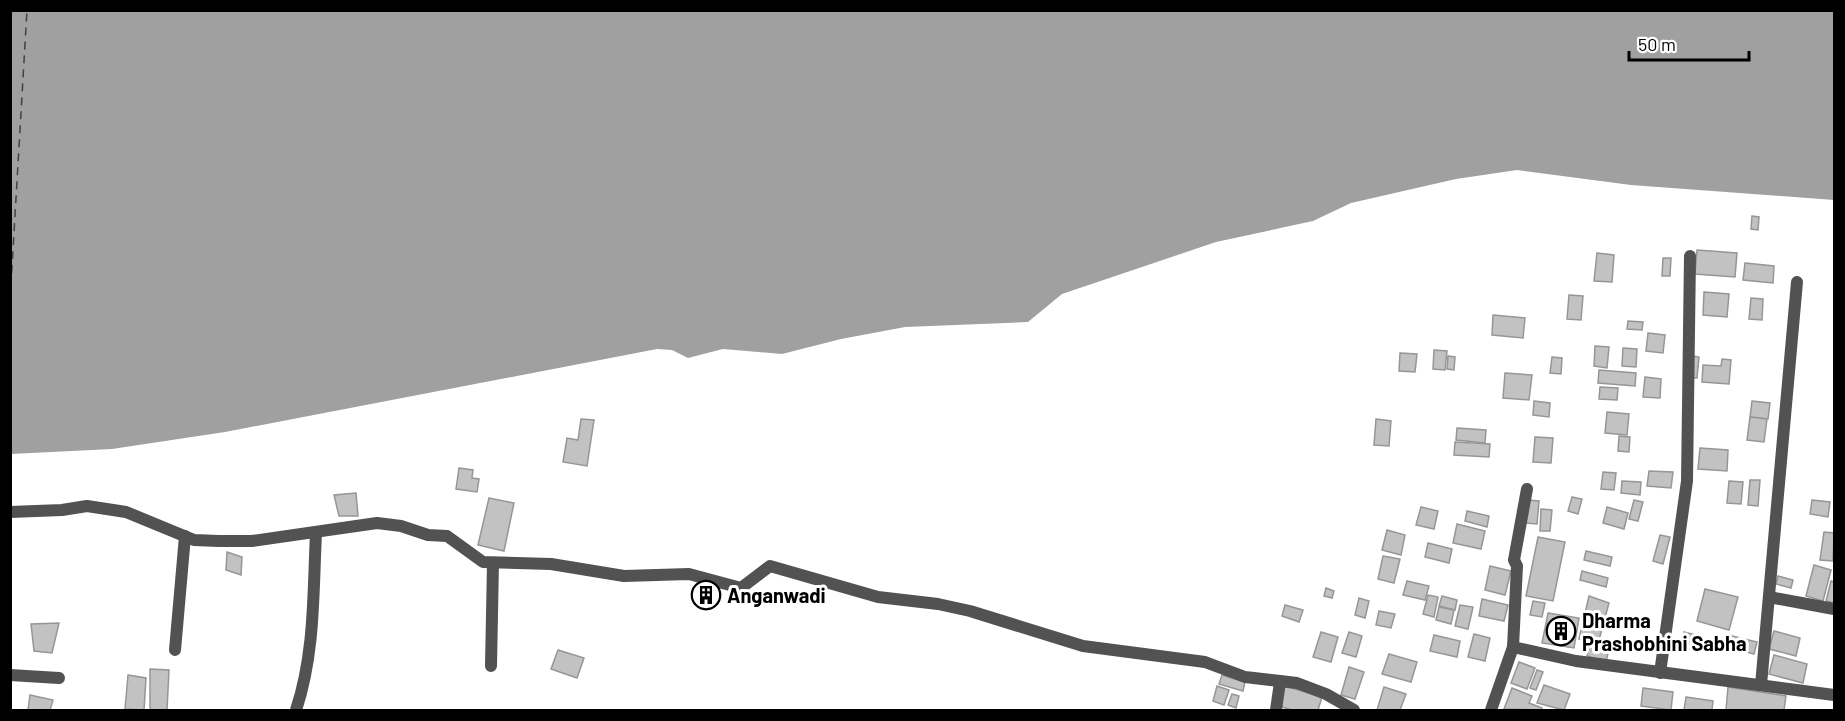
<svg xmlns="http://www.w3.org/2000/svg" width="1845" height="721" viewBox="0 0 1845 721" font-family="Barlow,sans-serif">
  <rect width="100%" height="100%" fill="#fff"/>
  <!-- water -->
  <polygon fill="#a0a0a0" points="10,11 1834,11 1834,200 1631,185 1517,170 1456,179 1351,203 1313,221 1216,242 1062,294 1028,322 905,327 841,339 782,354 723,349 688,358 672,350 657,349 225,432 112,449 11,454"/>
  <g fill="none" stroke-linecap="round" stroke-linejoin="round">
    <!-- ferry -->
    <polyline stroke="#414141" stroke-width="1.5" stroke-dasharray="8 6" stroke-linecap="butt" points="10,301 27,10"/>
  </g>
  <!-- building -->
  <g fill="#c2c2c2" stroke="#969696" stroke-width="1.5">
    <polygon points="1752,216 1759,217 1758,230 1751,229"/>
    <polygon points="1697,250 1737,253 1735,277 1695,274"/>
    <polygon points="1597,253 1614,255 1612,282 1594,281"/>
    <polygon points="1663,258 1671,258 1670,276 1662,276"/>
    <polygon points="1745,263 1774,266 1773,283 1743,280"/>
    <polygon points="1704,292 1729,294 1727,317 1703,315"/>
    <polygon points="1569,295 1583,296 1581,320 1567,319"/>
    <polygon points="1751,298 1763,299 1762,320 1749,319"/>
    <polygon points="1493,315 1525,318 1523,338 1492,335"/>
    <polygon points="1628,321 1643,322 1642,330 1627,329"/>
    <polygon points="1648,333 1665,335 1663,353 1646,351"/>
    <polygon points="1595,346 1609,347 1607,368 1594,366"/>
    <polygon points="1623,348 1637,349 1636,367 1622,366"/>
    <polygon points="1434,350 1447,351 1445,370 1433,369"/>
    <polygon points="1400,353 1417,354 1415,372 1399,371"/>
    <polygon points="1448,356 1455,357 1454,370 1447,369"/>
    <polygon points="1693,356 1699,357 1697,378 1691,378"/>
    <polygon points="1552,357 1562,358 1561,374 1550,373"/>
    <polygon points="1722,359 1731,360 1729,384 1702,382 1703,365 1721,366"/>
    <polygon points="1599,370 1636,373 1635,386 1598,383"/>
    <polygon points="1505,373 1532,375 1529,400 1503,398"/>
    <polygon points="1645,377 1661,379 1660,398 1643,397"/>
    <polygon points="1600,387 1618,388 1617,400 1599,399"/>
    <polygon points="1534,401 1550,403 1549,417 1533,415"/>
    <polygon points="1752,401 1770,403 1768,419 1750,417"/>
    <polygon points="1607,412 1629,414 1627,435 1605,433"/>
    <polygon points="1750,417 1767,419 1764,442 1747,440"/>
    <polygon points="581,419 594,420 587,466 563,462 567,438 578,440"/>
    <polygon points="1376,419 1391,421 1389,446 1374,445"/>
    <polygon points="1457,428 1486,430 1485,443 1456,440"/>
    <polygon points="1619,436 1630,437 1629,452 1618,451"/>
    <polygon points="1535,437 1553,438 1551,463 1533,462"/>
    <polygon points="1455,442 1490,444 1489,457 1454,455"/>
    <polygon points="1700,448 1728,450 1727,471 1698,469"/>
    <polygon points="459,468 473,470 472,478 479,479 477,492 456,489"/>
    <polygon points="1649,471 1673,472 1671,488 1647,486"/>
    <polygon points="1603,472 1616,473 1614,490 1601,489"/>
    <polygon points="1750,480 1760,480 1758,506 1748,505"/>
    <polygon points="1622,481 1641,482 1640,495 1621,493"/>
    <polygon points="1729,481 1743,482 1741,504 1727,503"/>
    <polygon points="356,493 358,516 339,516 334,495"/>
    <polygon points="1572,497 1582,499 1578,514 1568,511"/>
    <polygon points="489,498 514,503 504,551 478,545"/>
    <polygon points="1528,500 1539,501 1537,524 1526,523"/>
    <polygon points="1634,500 1643,502 1638,521 1629,519"/>
    <polygon points="1812,500 1830,502 1828,517 1810,514"/>
    <polygon points="1421,507 1438,511 1434,529 1416,525"/>
    <polygon points="1607,507 1628,513 1624,529 1603,523"/>
    <polygon points="1541,509 1552,510 1550,531 1540,531"/>
    <polygon points="1467,511 1489,516 1487,527 1465,521"/>
    <polygon points="1457,524 1485,531 1481,549 1453,543"/>
    <polygon points="1387,530 1405,535 1401,555 1382,550"/>
    <polygon points="1824,532 1834,533 1833,561 1820,560"/>
    <polygon points="1660,535 1670,537 1663,564 1653,561"/>
    <polygon points="1538,537 1565,542 1553,601 1526,596"/>
    <polygon points="1428,543 1452,549 1449,563 1425,557"/>
    <polygon points="1586,551 1612,557 1610,566 1584,560"/>
    <polygon points="227,552 242,557 241,575 226,570"/>
    <polygon points="1383,556 1400,559 1394,583 1378,579"/>
    <polygon points="1814,565 1831,570 1823,601 1806,596"/>
    <polygon points="1490,566 1511,571 1505,595 1485,590"/>
    <polygon points="1582,571 1608,578 1606,587 1580,580"/>
    <polygon points="1778,576 1793,580 1791,588 1776,584"/>
    <polygon points="1407,581 1429,586 1425,600 1403,595"/>
    <polygon points="1831,581 1834,582 1834,603 1826,601"/>
    <polygon points="703,582 717,586 710,609 695,604"/>
    <polygon points="1326,588 1334,591 1332,598 1324,596"/>
    <polygon points="1705,589 1738,597 1729,630 1697,621"/>
    <polygon points="1428,595 1438,597 1434,617 1423,614"/>
    <polygon points="1442,596 1457,600 1455,610 1439,606"/>
    <polygon points="1589,596 1609,603 1598,644 1579,639"/>
    <polygon points="1359,598 1369,601 1365,618 1355,615"/>
    <polygon points="1482,599 1508,605 1504,621 1479,616"/>
    <polygon points="1533,601 1545,603 1542,617 1530,615"/>
    <polygon points="1285,605 1303,610 1299,622 1282,616"/>
    <polygon points="1460,605 1473,607 1468,629 1455,626"/>
    <polygon points="1439,607 1454,610 1451,624 1436,620"/>
    <polygon points="1379,611 1395,614 1391,628 1376,625"/>
    <polygon points="1548,613 1579,618 1574,648 1542,643"/>
    <polygon points="59,623 52,653 34,651 31,624"/>
    <polygon points="1774,631 1800,638 1796,656 1769,649"/>
    <polygon points="1321,632 1338,637 1331,662 1313,657"/>
    <polygon points="1349,632 1362,636 1356,657 1342,653"/>
    <polygon points="1684,632 1696,635 1693,650 1681,647"/>
    <polygon points="1474,634 1490,638 1485,661 1468,657"/>
    <polygon points="1434,635 1460,641 1457,657 1430,651"/>
    <polygon points="1728,635 1757,642 1754,654 1725,646"/>
    <polygon points="1590,645 1609,650 1606,661 1587,656"/>
    <polygon points="558,650 584,658 577,678 551,669"/>
    <polygon points="1389,654 1417,662 1411,682 1382,674"/>
    <polygon points="1774,655 1807,664 1803,683 1769,674"/>
    <polygon points="1519,662 1535,668 1527,689 1511,683"/>
    <polygon points="1349,667 1364,672 1355,699 1341,695"/>
    <polygon points="150,669 169,670 167,710 150,710"/>
    <polygon points="1537,670 1543,672 1536,690 1530,688"/>
    <polygon points="128,675 146,678 144,710 125,709"/>
    <polygon points="1222,675 1245,682 1243,691 1219,684"/>
    <polygon points="1544,685 1570,694 1564,710 1537,703"/>
    <polygon points="1217,686 1229,690 1224,705 1213,701"/>
    <polygon points="1285,686 1322,697 1318,710 1292,710 1279,706"/>
    <polygon points="1384,687 1406,694 1400,710 1377,710"/>
    <polygon points="1728,687 1786,696 1784,710 1726,710"/>
    <polygon points="1512,688 1532,696 1529,703 1542,708 1541,710 1504,709"/>
    <polygon points="1643,688 1673,692 1671,710 1641,706"/>
    <polygon points="1232,694 1239,696 1236,708 1228,705"/>
    <polygon points="30,695 53,700 50,710 28,710"/>
    <polygon points="1686,697 1713,701 1712,710 1684,710"/>
  </g>
  <g fill="none" stroke-linecap="round" stroke-linejoin="round">
    <!-- street -->
    <g stroke="#525252" stroke-width="12">
      <polyline points="10,512 62,510 87,506 126,512 194,540 219,541 252,541 377,523 401,526 428,535 447,536 483,562 551,564 624,576 689,574 741,588 770,566 878,597 938,604 970,611 1083,646 1205,662 1245,677 1297,683 1326,694 1354,710"/>
      <polyline points="1769,597 1834,609"/>
      <polyline points="1513,647 1517,566 1514,560 1527,489"/>
      <polyline points="175,650 185,536"/>
      <polyline points="491,666 493,563"/>
      <polyline points="1660,673 1687,481 1690,256"/>
      <polyline points="10,675 59,678"/>
      <polyline points="1761,685 1797,282"/>
      <path d="M296 710C315 653 313 593 316 533"/>
      <polyline points="1276,710 1280,682"/>
      <polyline points="1491,710 1513,647 1576,661 1834,695"/>
    </g>
  </g>
  <!-- icons -->
  <defs>
    <g id="building-ring" transform="scale(1.5)"><circle r="9.5" fill="#fff" stroke="#000" stroke-width="1.5"/><path d="M-4-6H4V6H1V3H-1V6H-4ZM-2.5-4.3h1.7v1.8h-1.7ZM.8-4.3h1.7v1.8H.8ZM-2.5-1h1.7V.8h-1.7ZM.8-1h1.7V.8H.8Z" fill="#000"/></g>
  </defs>
  <g fill-rule="evenodd">
    <use href="#building-ring" x="706" y="595"/>
    <use href="#building-ring" x="1561" y="631"/>
  </g>
  <g text-anchor="middle" dominant-baseline="central" stroke-width="6" stroke-linejoin="round" paint-order="stroke">
    <!-- poi labels -->
    <g font-size="20" font-weight="bold" fill="#000" stroke="#fff" text-anchor="start">
      <text x="727" y="595">Anganwadi</text>
      <text x="1582" y="620">Dharma<tspan x="1582" dy="23">Prashobhini Sabha</tspan></text>
    </g>
  </g>
  <!-- border -->
  <rect width="1845" height="721" fill="none" stroke="#000000" stroke-width="24"/>
  <!-- scale -->
  <path d="M1629 51v9h120v-9" fill="none" stroke="#000000" stroke-width="3"/>
  <text x="1638" y="51" font-size="18" fill="#000000" stroke="#ffffff" stroke-width="4.5" paint-order="stroke">50 m</text>
</svg>
